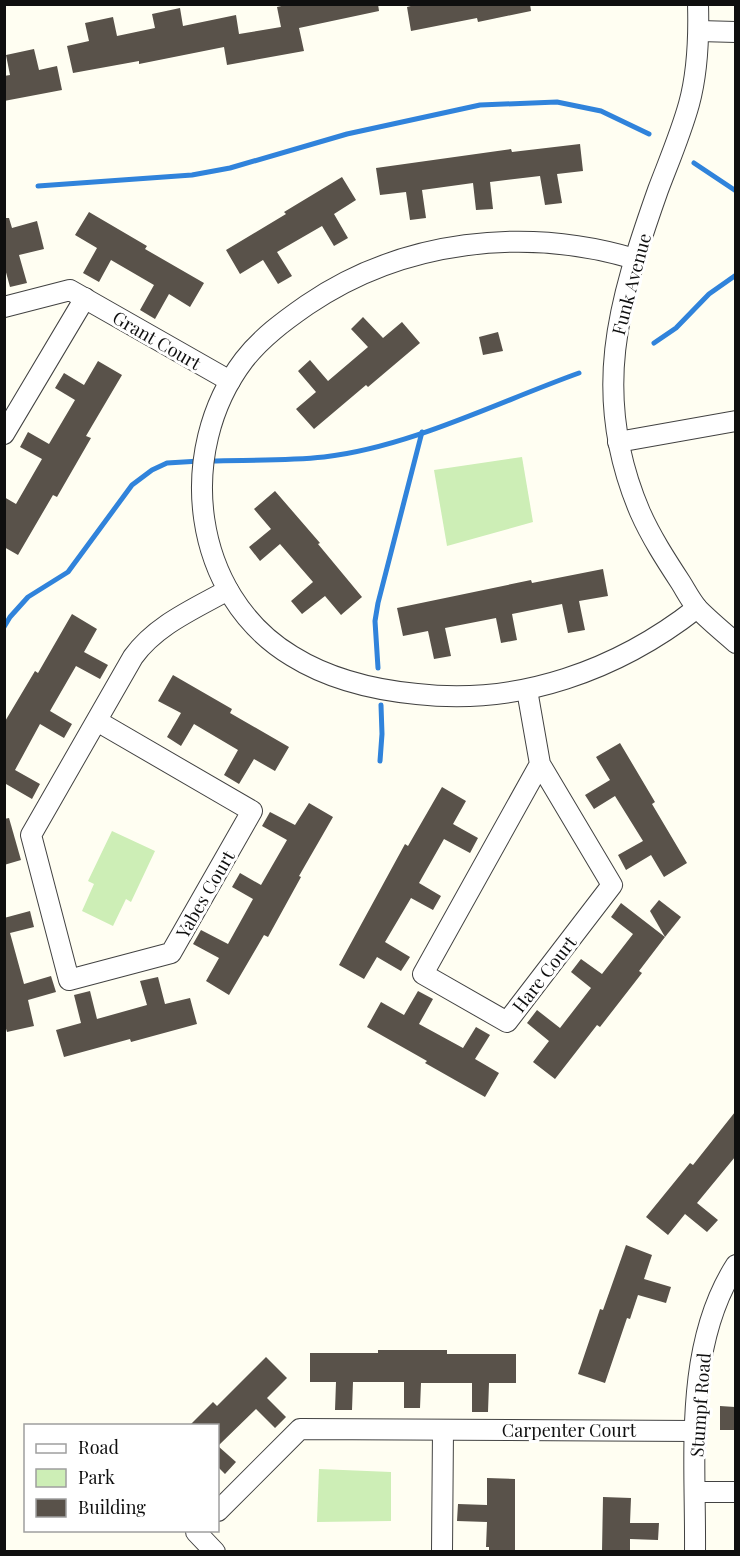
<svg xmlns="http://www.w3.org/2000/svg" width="740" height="1556" viewBox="0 0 740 1556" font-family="'Playfair Display',serif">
  <rect width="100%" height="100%" fill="#fffef2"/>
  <!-- green -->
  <g fill="#cdeeb6">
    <polygon points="522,457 533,522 447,546 434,470"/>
    <polygon points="112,831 155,851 131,902 126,899 113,926 82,911 94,884 88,881"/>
    <polygon points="319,1469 391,1472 391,1521 317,1522"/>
  </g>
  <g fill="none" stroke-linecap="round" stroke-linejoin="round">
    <!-- stream -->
    <g stroke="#3083db" stroke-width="5">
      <polyline points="694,163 736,191"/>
      <polyline points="38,186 192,175 230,168 347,134 480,105 557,102 601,111 649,134"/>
      <polyline points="654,343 676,328 709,294 736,275"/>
      <path d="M210 461C248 460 286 461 324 457 410 447 498 402 579 373"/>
      <polyline points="4,627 10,617 28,597 68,572 132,485 152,470 167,463 200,461"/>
      <polyline points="378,668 375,621 378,603 422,432"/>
      <polyline points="380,761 382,734 381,705"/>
    </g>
  </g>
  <!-- building -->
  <g fill="#59524a">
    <polygon points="290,4 378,4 379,11 299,28 304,51 227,65 224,47 139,64 139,61 73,73 67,46 89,41 85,23 113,17 117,36 155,28 152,14 180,8 183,26 236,15 239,34 281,27 277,7"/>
    <polygon points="418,4 530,4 531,11 478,22 477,18 411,31 407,7"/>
    <polygon points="34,49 39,70 57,66 62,90 4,101 4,76 10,75 6,55"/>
    <polygon points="580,144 583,171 557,174 562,203 545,205 540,176 490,182 493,209 476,210 473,183 422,190 426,218 410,220 406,192 380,195 376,168 511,149 512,152"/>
    <polygon points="342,177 356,200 334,214 348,238 334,246 322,226 277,252 292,276 278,284 263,260 240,274 226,250 286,214 284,212"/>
    <polygon points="89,212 147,246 145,249 204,283 190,307 169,294 155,319 140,310 154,285 111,260 99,282 83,273 97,248 75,235"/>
    <polygon points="4,218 9,218 12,228 37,221 44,249 19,255 27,283 10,287 4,265"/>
    <polygon points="363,317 383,338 402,322 420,343 368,387 366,385 314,429 296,409 316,392 298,371 310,360 328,381 368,347 351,329"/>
    <polygon points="498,332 503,351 483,355 479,337"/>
    <polygon points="98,361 122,375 86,436 91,438 57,497 53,495 18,555 4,547 4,497 16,504 42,459 20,447 28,432 49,444 75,400 55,388 64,373 84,385"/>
    <polygon points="275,491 320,543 318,544 362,597 341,615 325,596 302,614 291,601 313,582 280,544 260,561 249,547 271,529 254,509"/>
    <polygon points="603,569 608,596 579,601 585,630 568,633 562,604 512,614 517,640 501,643 496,618 445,628 451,656 434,659 428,631 403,636 397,608 531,580 532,583"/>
    <polygon points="72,614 97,629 84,652 108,665 100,679 76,666 50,711 72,724 64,738 40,724 15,770 40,784 32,799 6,784 4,787 4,723 35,671 38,673"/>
    <polygon points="173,675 232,709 230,713 289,747 275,771 254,759 239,784 224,775 238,750 194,724 181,746 167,737 181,713 158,701"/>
    <polygon points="620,743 655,802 652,804 687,863 664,877 651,855 626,870 618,855 643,841 615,796 594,809 585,795 610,780 596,757"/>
    <polygon points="442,787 466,801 453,824 478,838 470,853 444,839 419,883 441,896 433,910 411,898 385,942 410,957 401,971 377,957 364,979 339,965 405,844 408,846"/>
    <polygon points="309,803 333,817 299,876 301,877 268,937 264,935 229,995 206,981 219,958 193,944 201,930 228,944 253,899 232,887 240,873 261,885 287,840 262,826 270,812 295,825"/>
    <polygon points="9,818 21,860 4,865 4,819"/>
    <polygon points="659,900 681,917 665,937 650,911"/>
    <polygon points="621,903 665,937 639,971 642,973 600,1027 597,1025 555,1079 533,1062 549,1041 527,1023 537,1010 560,1028 591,988 571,972 581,959 602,974 633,934 611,917"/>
    <polygon points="30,911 34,927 10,933 24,984 51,976 56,992 28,1000 34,1026 7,1032 4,1022 4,918"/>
    <polygon points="158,977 165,1004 190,998 197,1024 131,1042 130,1039 64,1057 56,1030 81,1023 74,995 90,991 97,1019 147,1005 140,981"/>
    <polygon points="418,991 433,999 419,1024 463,1048 476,1027 490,1035 475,1059 499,1073 485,1097 425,1063 427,1061 367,1027 381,1002 404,1015"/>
    <polygon points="735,1112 735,1157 697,1203 718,1220 707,1232 685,1214 668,1235 646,1217 690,1163 693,1165"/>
    <polygon points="626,1245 652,1255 644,1279 671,1287 666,1303 638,1295 630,1319 627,1318 605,1383 578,1374 600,1309 603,1310"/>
    <polygon points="378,1350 447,1350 447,1354 516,1354 516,1383 489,1383 488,1412 472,1412 472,1383 421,1383 420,1408 404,1408 404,1382 353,1382 352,1410 335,1410 336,1382 310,1382 310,1353 378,1353"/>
    <polygon points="266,1357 287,1378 267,1398 286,1417 275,1428 256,1409 218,1446 236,1462 225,1474 218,1467 218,1425 190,1425 213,1402 217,1406"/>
    <polygon points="720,1406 735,1407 735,1430 720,1430"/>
    <polygon points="487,1478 515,1479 515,1551 489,1551 489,1547 486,1547 487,1522 457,1521 458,1504 487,1505"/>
    <polygon points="603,1497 631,1498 630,1523 659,1523 658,1540 630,1539 630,1551 602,1551"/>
  </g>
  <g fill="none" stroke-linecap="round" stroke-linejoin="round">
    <!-- minor casing -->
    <g stroke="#424242" stroke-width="22">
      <g id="minor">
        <path d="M698 4C699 38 698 71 689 104 681 133 669 161 658 190 618 303 590 395 640 512 651 537 666 560 681 583 686 591 691 601 698 609 710 621 723 632 736 643"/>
        <polyline points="699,31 736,32"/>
        <path d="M635 259C525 226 402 240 307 305 284 321 261 338 244 360 175 451 191 595 292 656 329 679 375 690 417 694 519 706 618 670 697 608"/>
        <polyline points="4,307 70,290 230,381"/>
        <polyline points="4,434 85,298"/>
        <polyline points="618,442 736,421"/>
        <polyline points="527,690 540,764 423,974 507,1022 612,885 540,764"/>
        <path d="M97 721 252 811 171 953 69 980 31 835 133 657C156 625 194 609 228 590"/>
        <polyline points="696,1492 736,1492"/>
        <polyline points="218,1511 300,1429 696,1431"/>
        <polyline points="198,1530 196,1532 215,1552"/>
        <polyline points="442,1552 443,1430"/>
        <path d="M695 1552C696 1458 683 1347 736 1265"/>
      </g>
    </g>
    <!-- minor -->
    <use href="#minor" stroke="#fff" stroke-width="20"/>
  </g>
  <g text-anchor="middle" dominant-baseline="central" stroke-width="6" stroke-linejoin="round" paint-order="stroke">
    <!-- street labels -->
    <g font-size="18" fill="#0f0f0f" stroke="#fff">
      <text transform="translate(631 284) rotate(-75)">Funk Avenue</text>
      <text transform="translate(157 340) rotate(30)">Grant Court</text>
      <text transform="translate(205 894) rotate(-60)">Yabes Court</text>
      <text transform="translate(544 974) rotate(-52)">Hare Court</text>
      <text transform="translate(700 1405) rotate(-86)">Stumpf Road</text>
      <text x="569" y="1430">Carpenter Court</text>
    </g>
  </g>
  <!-- border -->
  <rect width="740" height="1556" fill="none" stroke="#0f0f0f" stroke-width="12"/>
  <!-- legend -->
  <rect x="24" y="1424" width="195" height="108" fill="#ffffff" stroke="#9f9f9f" stroke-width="1.5"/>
  <rect x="36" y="1444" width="30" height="9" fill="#ffffff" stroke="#9f9f9f" stroke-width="1.5"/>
  <text x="78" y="1454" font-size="18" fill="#0f0f0f">Road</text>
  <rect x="36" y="1469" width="30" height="18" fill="#cdeeb6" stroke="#9f9f9f" stroke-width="1.5"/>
  <text x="78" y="1484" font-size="18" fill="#0f0f0f">Park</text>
  <rect x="36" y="1499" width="30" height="18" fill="#59524a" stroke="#9f9f9f" stroke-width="1.5"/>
  <text x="78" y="1514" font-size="18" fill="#0f0f0f">Building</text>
</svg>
